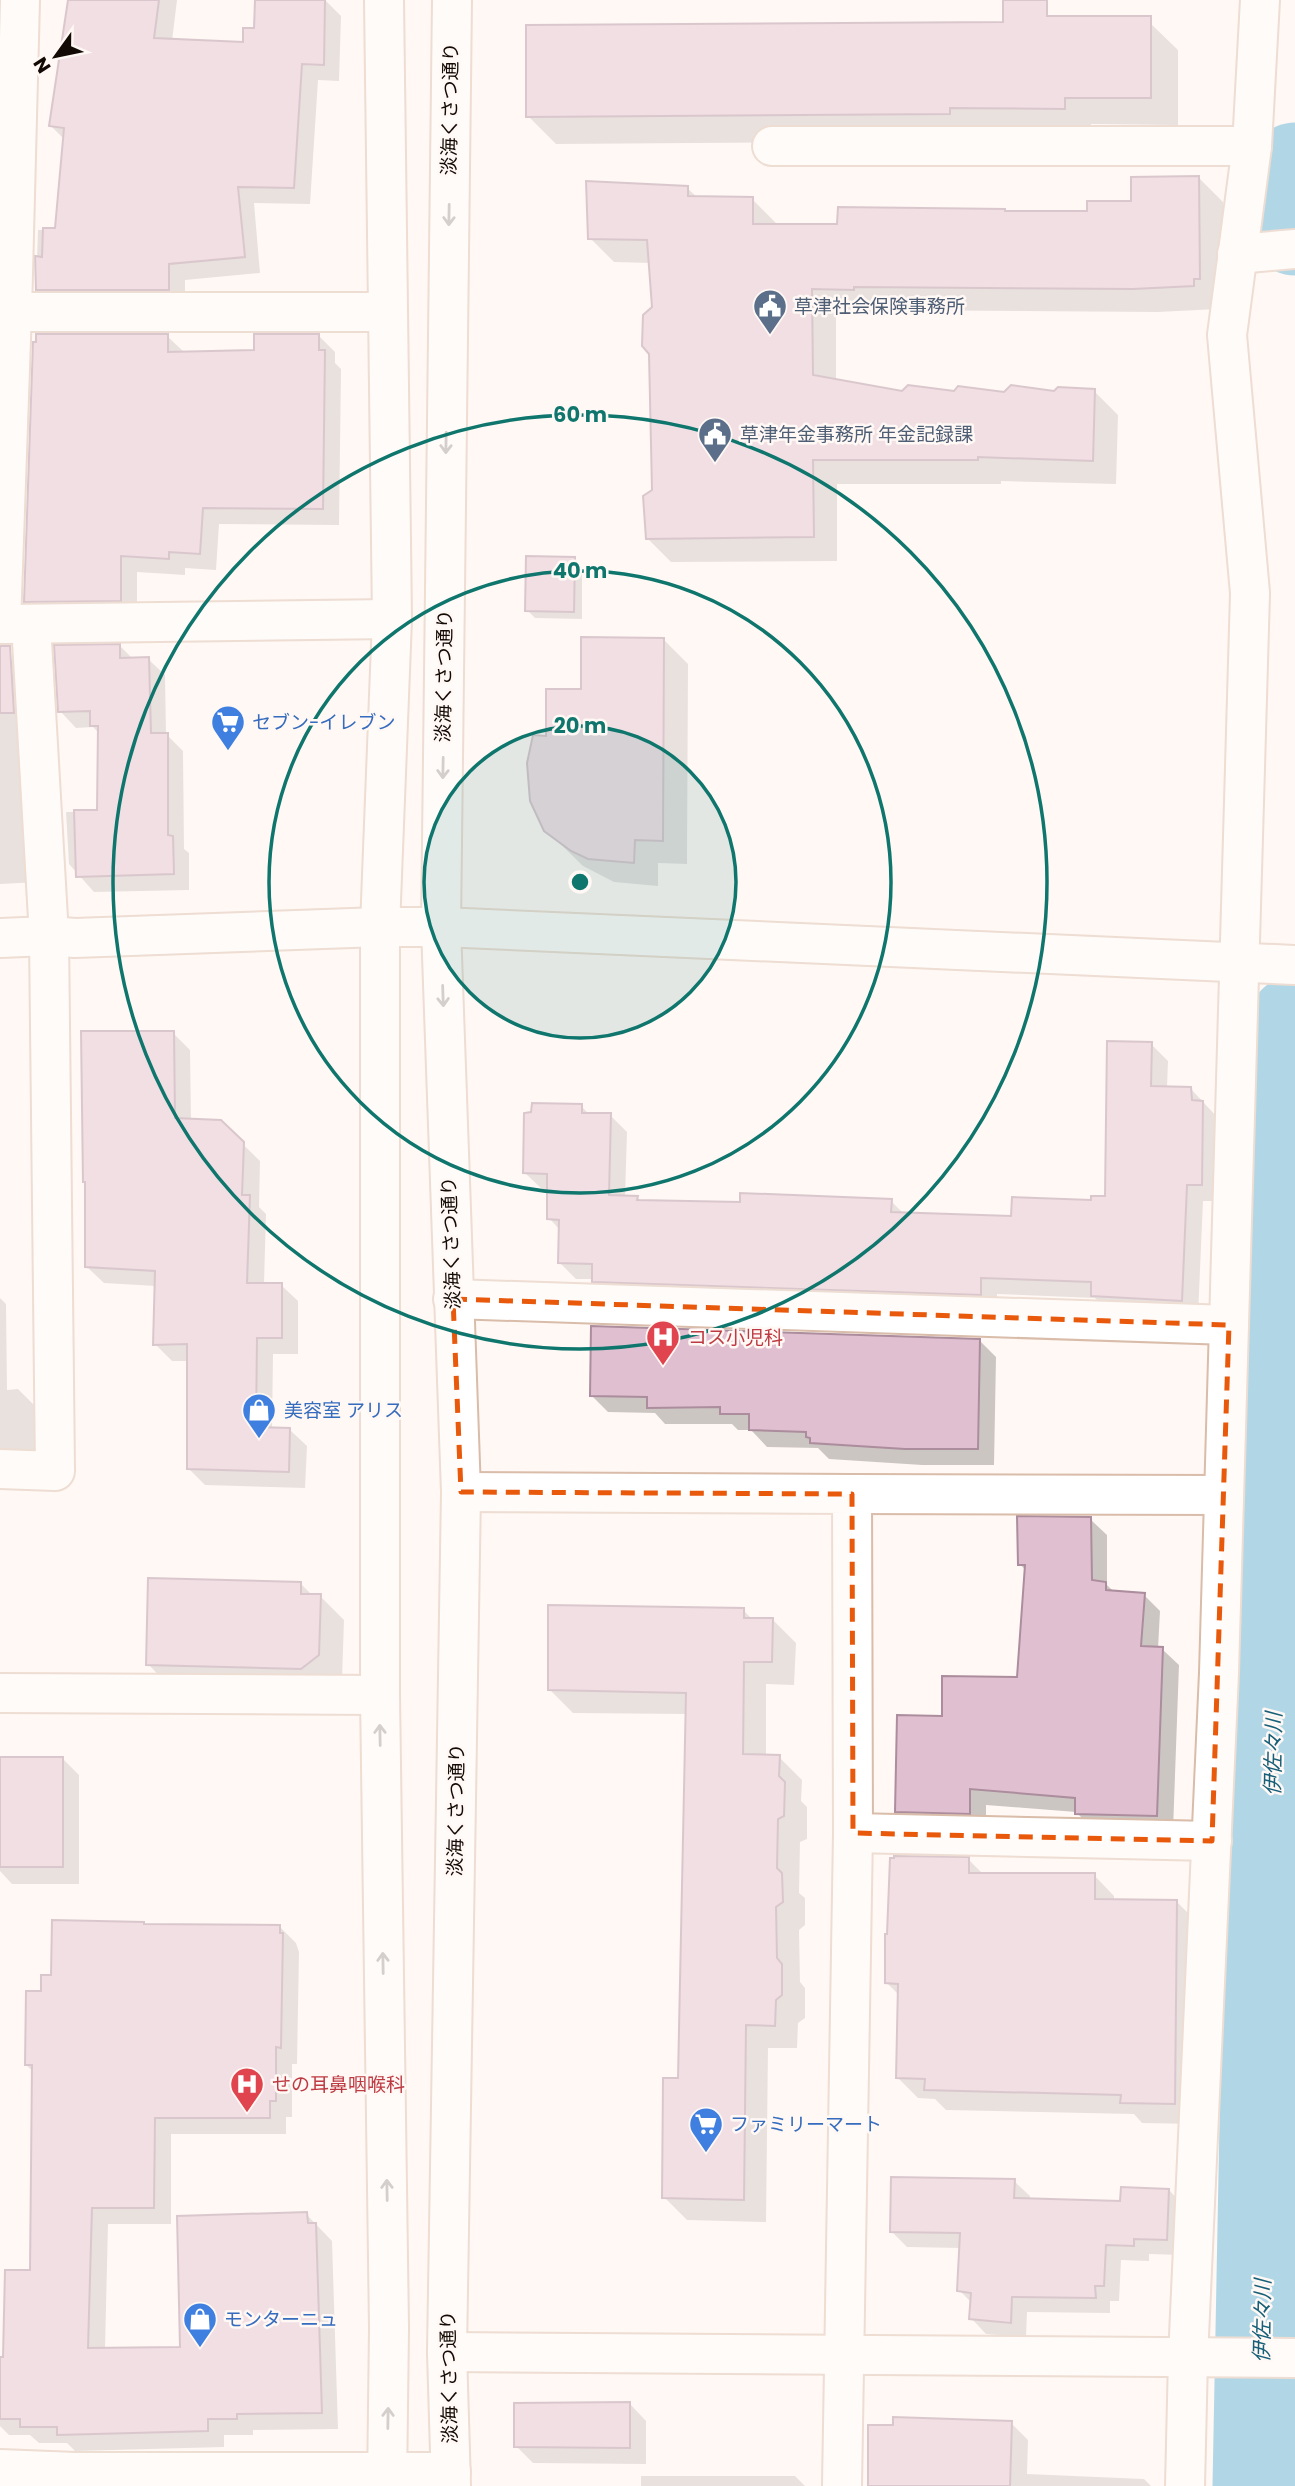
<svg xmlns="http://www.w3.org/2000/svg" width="1295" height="2486" viewBox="0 0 1295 2486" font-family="Poppins,'Noto Sans JP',sans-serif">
  <rect width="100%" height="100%" fill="#fff8f4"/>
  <!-- shadow -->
  <g fill="#0003">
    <polygon points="69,0 177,0 172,41 245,44 255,30 256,0 325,0 341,16 339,81 318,80 310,204 254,203 260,273 185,280 185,306 53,306 36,289 38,230 56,230 64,139 50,125"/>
    <polygon points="1150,23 1178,50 1178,125 1091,124 1091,136 977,141 556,144 528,116"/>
    <polygon points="1199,178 1223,202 1223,302 1218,309 1158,312 877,310 877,314 836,313 836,381 903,393 1094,391 1118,415 1116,484 1001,481 1001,484 837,484 837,561 671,562 647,538 653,491 654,308 651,263 614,262 590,238 687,188 698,198 752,199 776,223 776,226 839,226 1007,213 1089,212 1133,203"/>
    <polygon points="35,336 167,336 184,352 256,352 319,336 335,352 335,363 341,369 339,525 219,524 216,570 185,568 185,575 137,572 137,617 56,618 40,601 31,448"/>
    <polygon points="574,559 582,567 582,619 535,618 527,610"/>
    <polygon points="664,640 688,664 687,864 658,863 658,886 614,882 583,866 546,830 547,738 583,691"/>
    <polygon points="120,646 133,659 148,659 165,675 166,734 183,751 184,849 189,853 189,890 94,892 69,864 66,812 99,812 100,734 93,727 76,728 60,711"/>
    <polygon points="0,659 10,659 27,675 39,882 0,884"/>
    <polygon points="173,1033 190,1050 191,1121 220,1122 260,1161 259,1207 266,1214 264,1284 281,1285 298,1301 298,1354 273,1354 272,1429 290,1430 307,1446 305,1488 205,1485 188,1468 188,1361 172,1361 155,1344 156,1286 104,1283 87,1267 87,1184 84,1181"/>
    <polygon points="1151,1044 1168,1061 1167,1088 1191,1089 1219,1119 1218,1201 1203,1201 1198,1316 1109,1312 1095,1298 997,1294 997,1311 610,1298 594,1279 576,1279 559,1262 560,1230 549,1218 549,1190 542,1189 525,1173 581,1106 590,1115 610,1115 627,1132 625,1197 637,1197 641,1201 741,1203 891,1201 904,1214 1013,1218 1093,1202 1106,1198"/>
    <polygon points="0,1298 6,1304 7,1390 18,1389 35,1406 36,1464 0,1468"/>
    <polygon points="979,1340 996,1357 994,1465 922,1465 829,1459 818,1448 767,1447 751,1430 738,1430 732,1424 665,1424 655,1413 608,1412 591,1395"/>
    <polygon points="1090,1519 1107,1535 1107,1585 1115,1593 1144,1595 1160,1611 1158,1649 1162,1649 1179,1665 1173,1831 1093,1829 1076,1812 986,1805 986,1829 913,1828 896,1811 944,1718 1018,1678 1026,1571 1020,1564"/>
    <polygon points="300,1583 313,1596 320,1596 344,1620 342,1679 172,1689 148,1664"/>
    <polygon points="743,1610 753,1620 773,1620 796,1643 794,1685 766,1684 766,1757 779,1757 802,1780 801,1801 807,1807 807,1839 800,1842 799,1893 805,1898 805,1925 799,1930 800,1982 805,1988 805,2018 798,2023 797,2048 768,2048 766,2222 687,2220 664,2197 680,2080 687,1714 573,1713 550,1690"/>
    <polygon points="0,1758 62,1758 79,1775 79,1884 12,1884 0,1871"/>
    <polygon points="968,1859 984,1875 1094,1875 1114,1896 1114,1901 1177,1902 1197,1922 1195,2124 1142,2123 1134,2114 946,2110 935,2099 918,2098 898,2078 900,1996 887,1983"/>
    <polygon points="143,1924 279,1926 296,1943 299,1952 297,2064 292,2064 292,2117 286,2117 286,2134 171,2134 171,2224 108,2224 105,2349 182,2349 306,2214 332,2241 338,2429 253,2430 253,2435 224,2435 224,2447 75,2451 67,2443 39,2443 30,2435 9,2435 0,2426 0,2359 5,2359 32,2272 34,2072 26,2065 43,1993 53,1977"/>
    <polygon points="1014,2181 1030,2196 1030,2200 1122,2203 1169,2190 1184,2206 1182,2255 1149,2254 1149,2261 1121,2260 1119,2301 1110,2301 1110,2313 1027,2312 1026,2337 986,2334 971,2318 972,2303 959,2290 961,2248 907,2247 891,2231"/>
    <polygon points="630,2404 646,2421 646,2464 533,2463 516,2446"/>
    <polygon points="1011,2423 1028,2440 1027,2474 1144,2479 1151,2486 871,2486"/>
    <polygon points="641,2476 795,2476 805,2486 641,2486"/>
  </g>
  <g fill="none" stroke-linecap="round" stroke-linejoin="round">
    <!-- river -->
    <g stroke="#53afd4" stroke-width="93">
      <polyline points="1295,169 1295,229"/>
      <polyline points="1259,2486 1278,1501 1295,1022"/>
    </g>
  </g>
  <!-- building -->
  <g fill="#e0c0d0" stroke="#ac8d9d" stroke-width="2">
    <polygon points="68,0 159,0 154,38 243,42 243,28 254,28 255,0 325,0 324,65 302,64 294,188 238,187 245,257 169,264 169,290 36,290 35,256 42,257 43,228 55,228 64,128 49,126"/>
    <polygon points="1003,0 1047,0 1047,16 1151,16 1151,98 1065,98 1065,109 950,108 950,114 526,117 526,25 1003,22"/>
    <polygon points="1199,176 1200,279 1194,279 1194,286 1133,289 854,287 854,290 812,289 813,375 902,391 908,385 954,391 958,386 1004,392 1011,385 1054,391 1058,387 1095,389 1093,461 978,457 978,460 813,460 814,537 646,539 643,496 652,490 649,354 642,346 643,315 652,307 647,240 588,239 586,181 688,186 688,196 753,197 753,224 837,224 838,207 1005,209 1005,211 1087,211 1087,201 1131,201 1131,177"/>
    <polygon points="36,334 168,334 168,352 254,350 254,334 319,334 319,350 325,350 323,509 203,508 200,554 169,552 169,559 121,556 121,601 24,602 33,342 36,342"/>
    <polygon points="526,556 575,557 574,612 525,611"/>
    <polygon points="581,637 664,638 663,841 635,840 634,863 588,859 571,851 544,831 530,801 527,763 533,735 546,736 546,689 581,689"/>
    <polygon points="120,644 120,658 149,657 151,733 168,733 168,835 173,836 174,874 76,877 74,810 97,810 98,726 90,726 90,711 58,712 54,645"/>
    <polygon points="0,646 10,646 14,713 0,713"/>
    <polygon points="81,1031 174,1031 175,1118 221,1120 244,1142 242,1195 250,1195 247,1283 282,1283 282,1338 257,1338 256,1427 290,1428 289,1472 187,1469 187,1344 153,1345 155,1271 85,1267 85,1182 83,1182"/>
    <polygon points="1107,1041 1152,1042 1151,1086 1191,1087 1192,1100 1203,1101 1202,1185 1187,1185 1182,1301 1091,1296 1091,1282 981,1278 981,1295 592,1282 592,1264 558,1263 559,1220 547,1219 547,1174 523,1173 524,1113 531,1112 532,1103 582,1104 582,1113 611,1113 609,1195 638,1196 637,1200 740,1202 740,1193 892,1199 891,1212 1011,1216 1012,1197 1091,1200 1091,1196 1105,1196"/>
    <polygon points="591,1326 980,1339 978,1449 905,1449 810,1443 810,1438 806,1437 806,1432 749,1430 749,1414 720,1414 720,1407 647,1408 647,1397 590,1396"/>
    <polygon points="1017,1516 1091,1517 1092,1580 1106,1582 1106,1590 1145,1593 1141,1646 1163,1647 1157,1816 1075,1814 1075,1798 970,1789 970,1814 895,1812 897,1715 942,1716 942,1676 1017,1677 1025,1565 1018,1565"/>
    <polygon points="148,1578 301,1582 301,1594 321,1594 319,1655 301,1669 146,1665"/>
    <polygon points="548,1605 744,1608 744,1618 773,1618 772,1662 744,1662 743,1754 780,1755 779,1776 785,1782 784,1816 778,1819 777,1868 782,1873 783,1902 776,1907 777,1958 782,1964 782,1995 776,2000 775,2026 746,2025 744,2200 662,2198 663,2078 678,2078 686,1693 548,1690"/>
    <rect x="0" y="1757" width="63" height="110"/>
    <polygon points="894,1856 969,1857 969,1873 1095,1873 1095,1899 1177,1900 1175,2104 1120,2103 1121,2095 924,2090 925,2079 896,2078 898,1984 885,1983 885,1934 887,1934 890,1858 894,1858"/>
    <polygon points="52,1920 144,1922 144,1924 280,1925 280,1933 283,1933 281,2048 276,2047 276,2101 270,2101 270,2118 155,2118 154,2208 92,2208 88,2348 180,2347 177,2216 307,2212 308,2223 316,2223 322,2413 237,2414 237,2419 208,2419 208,2431 57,2435 57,2427 20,2427 20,2419 0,2419 0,2357 3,2357 5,2270 30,2270 32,2065 25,2065 26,1991 41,1991 41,1975 51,1975"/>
    <polygon points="891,2177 1015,2179 1014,2198 1120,2201 1121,2187 1169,2189 1167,2240 1134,2239 1134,2246 1106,2245 1104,2286 1095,2286 1096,2298 1012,2297 1011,2323 969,2319 971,2293 957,2291 960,2233 890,2232"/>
    <polygon points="630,2402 630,2448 514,2447 514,2403"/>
    <polygon points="893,2417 1012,2421 1010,2486 868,2486 868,2425 893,2425"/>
  </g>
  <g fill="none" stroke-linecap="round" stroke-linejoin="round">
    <!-- minor casing -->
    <g stroke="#d9bca9" stroke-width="42">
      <g id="minor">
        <polyline points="384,0 392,619 380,927 380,1695 389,2328 387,2486"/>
        <polyline points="772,146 1252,146"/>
        <polyline points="1237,254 1295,249"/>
        <polyline points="0,312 388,312"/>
        <polyline points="1,624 12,312 20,0"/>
        <polyline points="5,624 392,619"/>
        <polyline points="0,938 49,936 75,938 380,927 441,927 1295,965"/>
        <polyline points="453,1299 1229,1325"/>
        <polyline points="0,1469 55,1471 49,936 31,624"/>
        <polyline points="461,1492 852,1494 853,1833 842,2486"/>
        <polyline points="852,1494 1224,1495"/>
        <polyline points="0,1693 380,1695"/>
        <polyline points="853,1833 1212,1841"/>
        <polyline points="447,2352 1295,2358"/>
        <polyline points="0,2469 75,2472 451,2472"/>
        <polyline points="451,2486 447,2352 461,1492 441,927 452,0"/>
        <polyline points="1185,2486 1188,2358 1219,1673 1250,593 1227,335 1252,146 1260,0"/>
      </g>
    </g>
    <!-- minor -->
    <use href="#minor" stroke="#fff" stroke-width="38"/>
  </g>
  <!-- one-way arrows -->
  <defs><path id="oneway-shaft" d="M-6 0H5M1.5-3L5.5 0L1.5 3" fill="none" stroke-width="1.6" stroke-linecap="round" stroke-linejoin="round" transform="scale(1.75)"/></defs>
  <g stroke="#a19d9b">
    <use href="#oneway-shaft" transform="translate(449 215) rotate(91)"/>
    <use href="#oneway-shaft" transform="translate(446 443) rotate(91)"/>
    <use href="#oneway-shaft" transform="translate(443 768) rotate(91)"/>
    <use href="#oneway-shaft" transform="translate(443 996) rotate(88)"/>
    <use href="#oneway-shaft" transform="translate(380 1735) rotate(-91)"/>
    <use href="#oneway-shaft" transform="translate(383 1963) rotate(-91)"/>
    <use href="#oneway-shaft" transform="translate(387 2190) rotate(-91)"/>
    <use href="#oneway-shaft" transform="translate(388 2418) rotate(-89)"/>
  </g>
  <!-- marked area -->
  <path d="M0 0H1295V2486H0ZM453 1299 1229 1325 1212 1841 853 1833 852 1494 461 1492Z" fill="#fff8f4" fill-opacity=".55" fill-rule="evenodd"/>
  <path fill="none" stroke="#e8590c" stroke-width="5" stroke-dasharray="14 9" stroke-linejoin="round" d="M453 1299 1229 1325 1212 1841 853 1833 852 1494 461 1492Z"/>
  <!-- distance rings -->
  <circle cx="580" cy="882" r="156" fill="#0f766e" fill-opacity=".12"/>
  <g fill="none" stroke="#0f766e" stroke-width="3.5">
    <circle cx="580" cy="882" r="156"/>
    <circle cx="580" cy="882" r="311"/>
    <circle cx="580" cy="882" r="467"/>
  </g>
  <!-- icons -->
  <defs>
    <g id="civic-pin" transform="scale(1.75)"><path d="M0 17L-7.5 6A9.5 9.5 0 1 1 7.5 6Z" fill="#5c6f8a" stroke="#fff8f4"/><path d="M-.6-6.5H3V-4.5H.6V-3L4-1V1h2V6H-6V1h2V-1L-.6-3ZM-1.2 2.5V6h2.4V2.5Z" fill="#fff"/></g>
    <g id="supermarket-pin" transform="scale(1.75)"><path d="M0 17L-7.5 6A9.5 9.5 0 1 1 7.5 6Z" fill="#3f7fe0" stroke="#fff8f4"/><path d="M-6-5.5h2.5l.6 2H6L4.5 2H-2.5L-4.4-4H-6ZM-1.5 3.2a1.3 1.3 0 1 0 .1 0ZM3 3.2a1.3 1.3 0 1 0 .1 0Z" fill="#fff"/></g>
    <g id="hospital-pin" transform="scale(1.75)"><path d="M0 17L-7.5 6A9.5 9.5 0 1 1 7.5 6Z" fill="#e0444e" stroke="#fff8f4"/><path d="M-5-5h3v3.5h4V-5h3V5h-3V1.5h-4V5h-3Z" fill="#fff"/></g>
    <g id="shop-pin" transform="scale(1.75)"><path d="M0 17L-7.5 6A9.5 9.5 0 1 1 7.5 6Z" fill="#3f7fe0" stroke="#fff8f4"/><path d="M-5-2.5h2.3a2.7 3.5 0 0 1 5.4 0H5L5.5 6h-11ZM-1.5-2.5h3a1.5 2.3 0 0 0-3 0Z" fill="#fff"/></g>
  </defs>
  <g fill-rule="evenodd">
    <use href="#civic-pin" x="770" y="306"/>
    <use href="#civic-pin" x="715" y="434"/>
    <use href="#supermarket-pin" x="228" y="722"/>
    <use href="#hospital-pin" x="663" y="1337"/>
    <use href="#shop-pin" x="259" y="1410"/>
    <use href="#hospital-pin" x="247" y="2084"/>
    <use href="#supermarket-pin" x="706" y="2124"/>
    <use href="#shop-pin" x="200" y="2319"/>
  </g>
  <g text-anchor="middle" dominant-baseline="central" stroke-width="5" stroke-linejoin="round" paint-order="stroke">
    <!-- street labels -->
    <g font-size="19" fill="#140a05" stroke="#fff8f4">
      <text transform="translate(450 109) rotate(-89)">淡海くさつ通り</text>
      <text transform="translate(444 676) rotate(-89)">淡海くさつ通り</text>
      <text transform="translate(451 1243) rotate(-92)">淡海くさつ通り</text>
      <text transform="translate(456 1810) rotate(-89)">淡海くさつ通り</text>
      <text transform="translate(449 2377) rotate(-91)">淡海くさつ通り</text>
    </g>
    <!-- service labels -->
    <g font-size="19" fill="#4e5e75" stroke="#fff8f4" text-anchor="start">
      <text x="794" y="306">草津社会保険事務所</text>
      <text x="740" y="434">草津年金事務所 年金記録課</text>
    </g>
    <!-- shop labels -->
    <g font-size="19" fill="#366cbe" stroke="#fff8f4" text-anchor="start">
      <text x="252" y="722">セブン-イレブン</text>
      <text x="284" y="1410">美容室 アリス</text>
      <text x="730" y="2124">ファミリーマート</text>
      <text x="224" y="2319">モンターニュ</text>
    </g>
    <!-- health labels -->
    <g font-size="19" fill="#be3a42" stroke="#fff8f4" text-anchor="start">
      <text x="688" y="1337">コス小児科</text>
      <text x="272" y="2084">せの耳鼻咽喉科</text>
    </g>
    <!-- water labels -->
    <g font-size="21" font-style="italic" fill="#165f79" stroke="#fff8f4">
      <text transform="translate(1273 1754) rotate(-89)">伊佐々川</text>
      <text transform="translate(1262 2321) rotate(-89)">伊佐々川</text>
    </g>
  </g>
  <circle cx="580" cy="882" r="10" fill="#0f766e" stroke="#fff8f4" stroke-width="3.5"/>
  <g font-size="21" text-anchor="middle" font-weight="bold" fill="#0f766e" stroke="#fff8f4" stroke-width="5" stroke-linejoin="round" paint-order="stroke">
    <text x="580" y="422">60 m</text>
    <text x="580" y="578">40 m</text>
    <text x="580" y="733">20 m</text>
  </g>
  <!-- north arrow -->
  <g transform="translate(56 56) rotate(237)" stroke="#fff8f4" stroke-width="5" paint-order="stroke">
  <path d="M0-5L12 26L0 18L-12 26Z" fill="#140a05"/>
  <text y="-10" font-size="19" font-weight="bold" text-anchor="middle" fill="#140a05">N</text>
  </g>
</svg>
